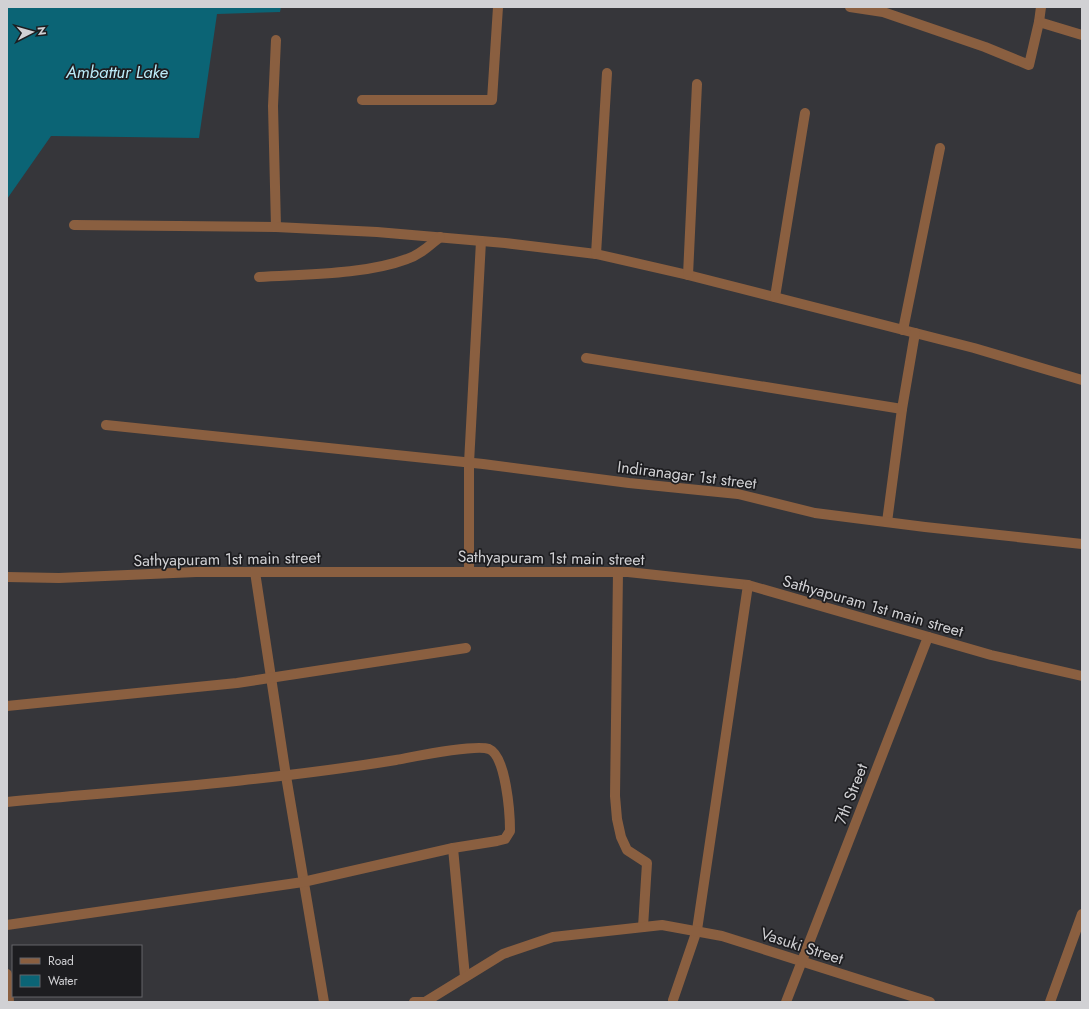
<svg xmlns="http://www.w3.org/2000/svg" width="1089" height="1009" viewBox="0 0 1089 1009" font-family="Jost,sans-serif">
  <rect width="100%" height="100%" fill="#36363a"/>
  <!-- water -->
  <polygon fill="#0b6475" points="7,7 281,7 280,12 217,14 199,138 51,136 7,199"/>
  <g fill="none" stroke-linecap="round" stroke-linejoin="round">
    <!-- minor -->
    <g stroke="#8a5f40" stroke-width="10">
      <polyline points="850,7 883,12 985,47 1029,65 1039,22 1041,7"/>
      <polyline points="1039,22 1082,35"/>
      <polyline points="276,40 273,106 276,227"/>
      <polyline points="362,100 492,100 498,7"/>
      <polyline points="74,225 276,227 377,232 505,243 596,254 688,275 974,348 1082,380"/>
      <polyline points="596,254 607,73"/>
      <polyline points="688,275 697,84"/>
      <path d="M259 277C305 274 364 275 407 259 420 255 430 245 440 237"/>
      <polyline points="775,297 805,113"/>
      <polyline points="903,330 940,148"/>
      <polyline points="586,358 902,409 887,522"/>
      <polyline points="902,409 915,333"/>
      <polyline points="106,425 483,464 629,483 738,494 815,513 925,527 1082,544"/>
      <polyline points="255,572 286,776 324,1002"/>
      <polyline points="469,572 469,463 481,241"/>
      <polyline points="618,572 615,796 617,819 621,837 627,850 647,863 643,927"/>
      <polyline points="7,577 59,578 196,572 628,572 748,585 991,655 1082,676"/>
      <polyline points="7,706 237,683 466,648"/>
      <path d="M7 802C137 790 267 781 396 760 413 757 475 744 489 749 506 756 510 813 510 831L505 839 497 841 453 848 303 882 7 925"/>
      <polyline points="453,848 465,977"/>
      <polyline points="7,974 9,1002"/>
      <polyline points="673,1000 697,930 748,585"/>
      <polyline points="414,1002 425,1002"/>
      <polyline points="425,1002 503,954 553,937 662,925 722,936 930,1002"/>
      <polyline points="786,1002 928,637"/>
      <polyline points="1050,1002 1082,914"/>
    </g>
  </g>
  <g text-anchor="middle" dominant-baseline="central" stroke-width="3.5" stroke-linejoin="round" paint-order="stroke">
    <!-- street labels -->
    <g font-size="16" fill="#d1d1d4" stroke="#1d1d20">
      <text transform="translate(687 475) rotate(7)">Indiranagar 1st street</text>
      <text transform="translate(551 558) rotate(1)">Sathyapuram 1st main street</text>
      <text transform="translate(227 559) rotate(-1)">Sathyapuram 1st main street</text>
      <text transform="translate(873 606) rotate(16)">Sathyapuram 1st main street</text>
      <text transform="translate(851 794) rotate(-69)">7th Street</text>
      <text transform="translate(802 946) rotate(18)">Vasuki Street</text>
    </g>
    <!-- water labels -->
    <g font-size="17" font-style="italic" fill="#bbebf8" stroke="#1d1d20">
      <text x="117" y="72">Ambattur Lake</text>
    </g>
  </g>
  <!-- border -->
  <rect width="1089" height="1009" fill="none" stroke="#d1d1d4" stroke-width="16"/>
  <!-- legend -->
  <rect x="12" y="945" width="130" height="52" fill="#1d1d20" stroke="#656568"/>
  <rect x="20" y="958" width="20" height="6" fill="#8a5f40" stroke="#656568"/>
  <text x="48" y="965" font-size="12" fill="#d1d1d4">Road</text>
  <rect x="20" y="975" width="20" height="12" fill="#0b6475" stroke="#656568"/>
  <text x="48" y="985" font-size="12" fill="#d1d1d4">Water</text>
  <!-- north arrow -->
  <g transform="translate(32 32) rotate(84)" stroke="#1d1d20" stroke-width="3" paint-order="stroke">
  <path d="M0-3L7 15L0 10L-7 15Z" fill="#d1d1d4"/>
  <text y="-6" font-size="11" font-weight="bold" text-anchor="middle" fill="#d1d1d4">N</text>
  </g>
</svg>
